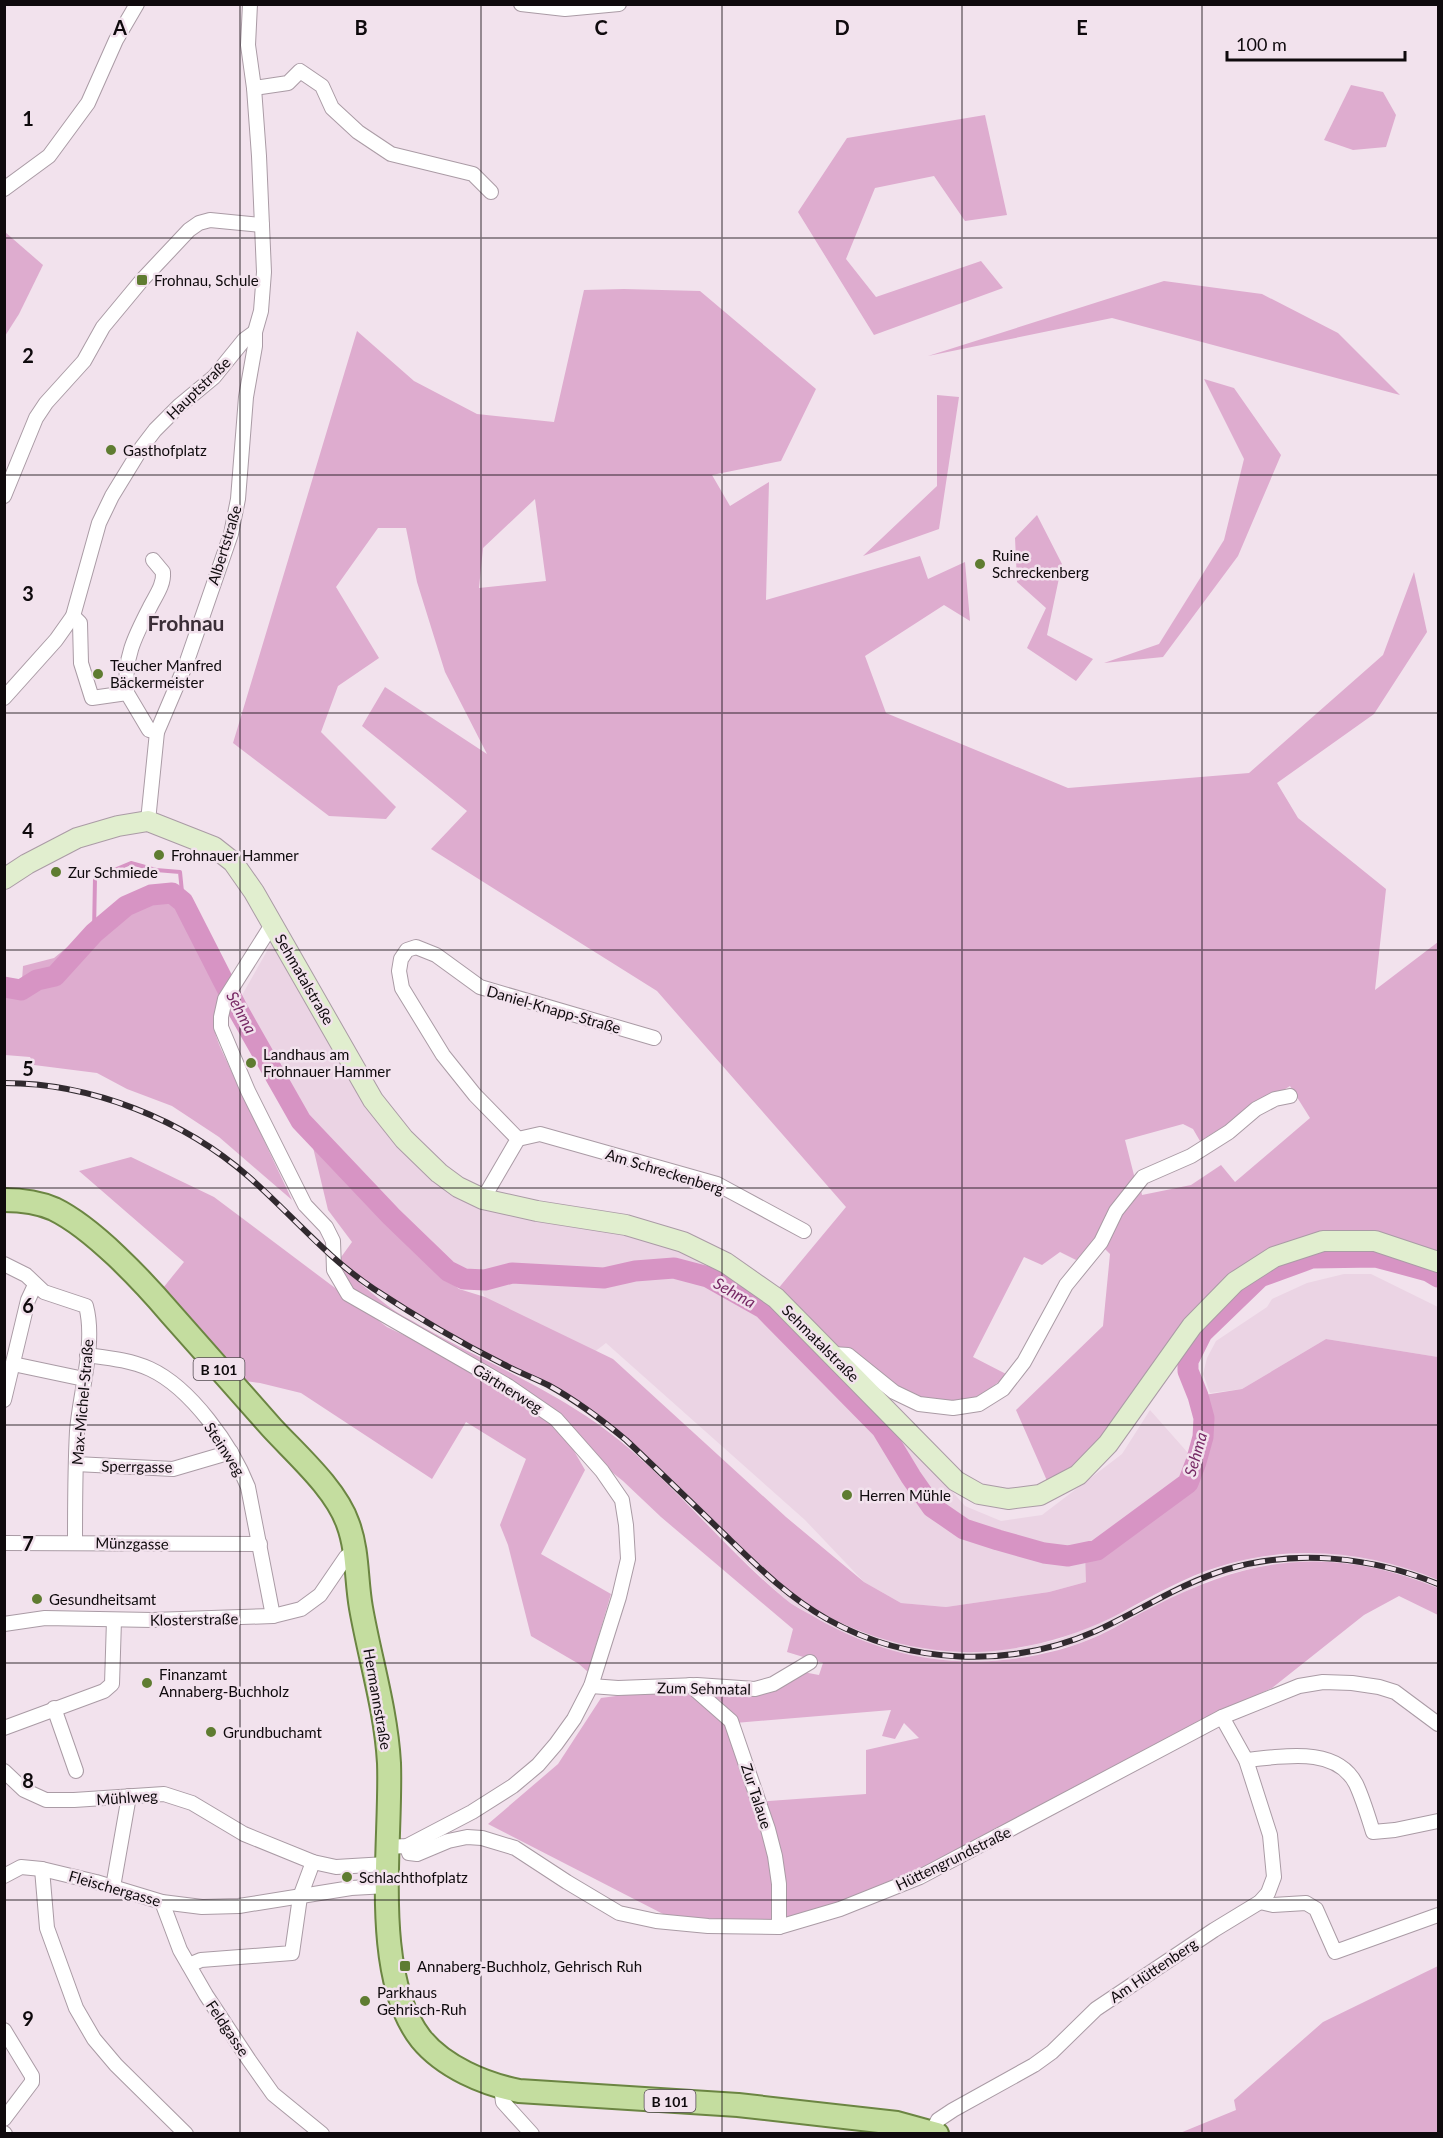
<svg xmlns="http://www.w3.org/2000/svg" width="1443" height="2138" viewBox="0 0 1443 2138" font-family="Lato,sans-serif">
  <rect width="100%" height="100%" fill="#f2e2ed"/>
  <!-- built -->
  <g fill="#ebd4e4">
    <polygon points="272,942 445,1186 664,1242 755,1288 850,1376 965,1506 1001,1521 1042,1515 1122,1454 1150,1410 1196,1462 1188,1483 1086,1582 1049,1592 946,1607 901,1603 864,1582 805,1520 606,1343 580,1363 526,1352 485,1297 472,1272 452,1267 415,1234 311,1121 241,997"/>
    <polygon points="1344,1274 1371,1274 1438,1307 1438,1357 1326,1339 1242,1389 1210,1393 1203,1374 1207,1358 1216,1341 1267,1307 1272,1299 1307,1283"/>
    <polygon points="743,1548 790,1592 885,1639 929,1649 1019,1648 1057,1640 1111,1618 1204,1572 1247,1559 1268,1556 1316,1553 1340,1554 1383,1561 1404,1567 1438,1580 1438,1588 1402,1574 1340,1563 1316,1562 1270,1564 1228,1574 1207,1581 1097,1636 1078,1644 1021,1658 978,1662 955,1661 929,1659 883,1649 826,1625 786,1600 736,1553"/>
  </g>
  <!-- green -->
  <g fill="#deaccf" fill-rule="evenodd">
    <polygon points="1351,85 1383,92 1396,115 1386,147 1353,150 1324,140"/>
    <polygon points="985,115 1007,215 965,221 934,176 875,188 846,259 876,297 981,261 1003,288 874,335 798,212 847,138"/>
    <polygon points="5,232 43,265 19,314 5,336"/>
    <polygon points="1164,281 1262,294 1338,333 1400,395 1112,318 928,356"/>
    <path d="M624 289 700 291 816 389 781 461 712 475 730 506 769 482 766 600 920 556 928 579 965 562 970 621 944 605 865 656 886 713 1068 788 1249 773 1383 655 1414 572 1427 632 1374 714 1277 783 1298 818 1386 889 1375 990 1438 942V1255L1374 1237 1234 1274 1128 1410 1073 1470 1048 1483 1016 1410 1103 1326 1110 1254 1103 1247 1120 1211 1141 1190 1142 1195 1191 1185 1221 1165 1235 1182 1310 1118 1290 1086 1200 1141 1193 1129 1183 1124 1125 1140 1135 1179 1093 1241 1076 1260 1060 1252 1042 1265 1024 1257 973 1357 1008 1375 981 1395 956 1403 919 1400 835 1347 777 1290 846 1207 657 991 431 849 467 811 362 726 385 687 487 754 445 672 417 582 406 528H378L336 587 379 658 338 686 321 732 396 807 386 819 329 816 233 743 357 331 414 381 477 414 554 422 584 290ZM535 499 546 581 479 588 483 548Z"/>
    <polygon points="1204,379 1234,388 1281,455 1238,556 1163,657 1104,663 1159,644 1224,540 1244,459"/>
    <polygon points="937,395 959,397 939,529 863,556 937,486"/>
    <polygon points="1037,515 1062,564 1047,635 1093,659 1076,681 1027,648 1046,608 1017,582 1015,538"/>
    <path d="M150 889 155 899 178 906 226 994C209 1017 211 1023 221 1049L292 1200 219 1137 172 1106 127 1089 97 1073 34 1065 30 1057 5 1055 4 994 21 995 23 966 54 958 125 900Z"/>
    <path d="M311 1121 361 1193 410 1237 438 1272 459 1289 485 1297 613 1359 786 1517 864 1582 901 1603 946 1607 1049 1592 1086 1582 1085 1551 1178 1491C1196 1475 1205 1444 1204 1420 1203 1412 1200 1404 1198 1396L1242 1389 1326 1339 1438 1357V1580C1365 1549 1282 1543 1206 1571 1173 1583 1142 1602 1111 1618 1069 1638 1024 1650 978 1652 914 1654 841 1632 790 1592 777 1582 766 1569 753 1558 700 1509 651 1453 590 1412 528 1370 455 1346 393 1304 374 1291 357 1275 339 1260L352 1242 328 1210 311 1139Z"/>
    <polygon points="131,1157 214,1197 387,1327 445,1355 555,1423 566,1437 585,1470 541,1554 611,1594 588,1672 579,1664 531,1636 508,1545 500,1525 526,1459 466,1422 432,1479 301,1393 260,1383 238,1380 163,1288 184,1262 79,1171"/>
    <path d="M340 1266C356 1279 372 1294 388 1306 398 1314 410 1319 421 1326 475 1357 534 1381 586 1416 661 1465 715 1541 784 1598 792 1605 802 1610 811 1615 869 1650 935 1667 1003 1660 1035 1657 1070 1649 1100 1635 1119 1626 1136 1615 1155 1606 1253 1555 1335 1546 1438 1588V1615L1399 1596 1364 1615 1272 1688 1223 1711 926 1868 835 1907 788 1918 751 1921 667 1916 488 1824 558 1764 601 1698 646 1692 690 1693 728 1727 755 1802 866 1794V1750L919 1738 904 1723 895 1739 882 1736 891 1710 735 1723 721 1701 708 1693 710 1688 733 1691 803 1672 819 1675 823 1663 787 1652 793 1629 661 1517 623 1481 603 1465 559 1414 459 1350 345 1286Z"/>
    <polygon points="1438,1966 1438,2133 1180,2133 1236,2110 1234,2100 1323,2022"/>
  </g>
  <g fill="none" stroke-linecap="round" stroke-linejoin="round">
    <!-- stream -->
    <polyline stroke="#d794c4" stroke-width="4" points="94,933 95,878 131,863 156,870 180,872 183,902"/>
    <!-- river -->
    <polyline stroke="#d794c4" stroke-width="21" points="4,987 21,990 37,980 55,976 94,933 126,906 151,895 172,893 183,902 238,1010 301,1121 391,1216 448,1271 464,1279 485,1280 512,1273 604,1278 635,1271 674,1268 708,1277 763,1308 882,1429 911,1477 932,1507 964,1529 998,1540 1044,1553 1068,1556 1097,1550 1188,1483 1196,1462 1203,1437 1204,1418 1198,1396 1188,1371 1188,1361 1202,1333 1260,1277 1312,1258 1376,1257 1428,1271 1438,1277"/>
    <!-- minor casing -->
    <g stroke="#aa9ba5" stroke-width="16">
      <g id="minor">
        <polyline points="521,4 565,9 619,4"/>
        <polyline points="254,88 288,83 300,71 322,86 332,108 358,132 391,154 473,174 491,192"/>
        <polyline points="4,189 49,156 88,103 116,40 137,4"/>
        <polyline points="4,496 36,418 46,403 84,361 103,327 142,280 189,230 199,223 210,220 262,225"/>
        <polyline points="73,616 80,623 81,663 92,698 127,693 149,730 157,732"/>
        <path d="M127 693C123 659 135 636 150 607 156 595 164 585 163 572L153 560"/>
        <polyline points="4,698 56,640 73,616 99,523 112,496 142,447 155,430 179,406 214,377 244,340 255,332"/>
        <polyline points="148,821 157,732 186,664 231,534 238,499 246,397 255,346 255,332 261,311 264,272 259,156 254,88 248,45 250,4"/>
        <polyline points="273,923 225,999 221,1017 221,1027 248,1091 305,1205 326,1227 333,1241 334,1270 348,1294 508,1386 556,1419 602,1471 622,1500 626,1525 628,1559 619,1597 591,1686 574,1719 556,1744 538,1765 513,1786 472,1812 407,1846 386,1847"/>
        <polyline points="518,1139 540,1134 717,1184 804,1231"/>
        <polyline points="483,1199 518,1139 475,1095 443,1055 402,988 399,971 401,959 407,950 416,947 436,955 480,987 654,1038"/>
        <path d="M4 1264 26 1275 44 1292 86 1306C96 1343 80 1392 77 1431 75 1468 75 1505 75 1542"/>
        <polyline points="833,1354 848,1355 894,1392 919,1404 953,1408 979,1404 1003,1389 1024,1362 1066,1285 1101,1242 1116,1211 1143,1177 1191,1156 1229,1132 1256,1109 1275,1099 1290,1096"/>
        <path d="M87 1355C109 1358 130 1360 150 1369 191 1388 232 1446 248 1487L273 1616"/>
        <polyline points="13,1364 84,1379"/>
        <polyline points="4,1400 28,1300 35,1285"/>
        <polyline points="76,1464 173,1469 231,1452"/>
        <polyline points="4,1543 260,1544"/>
        <polyline points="4,1624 45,1618 152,1620 273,1616 301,1609 320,1595 346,1557 355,1550"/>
        <polyline points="690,1685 731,1721 768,1829 775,1856 779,1884 779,1927"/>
        <polyline points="591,1686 618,1688 697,1685 755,1689 773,1684 810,1662"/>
        <polyline points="54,1708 76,1771"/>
        <polyline points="4,1728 104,1691 112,1684 114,1620"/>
        <path d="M1246 1760C1281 1757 1336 1745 1356 1784 1363 1799 1368 1816 1373 1832L1395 1830 1438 1821"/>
        <polyline points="4,1771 24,1790 46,1800 74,1800 164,1794 192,1803 244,1834 313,1862 336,1867 386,1864"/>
        <polyline points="407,1846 409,1853 417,1854 448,1841 467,1837 482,1838 515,1848 567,1882 619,1913 656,1921 708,1926 779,1927 840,1909 920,1877 1222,1717 1299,1686 1323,1682 1352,1683 1379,1687 1395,1692 1438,1724"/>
        <polyline points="42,1869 47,1928 76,2008 94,2039 116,2065 186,2134"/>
        <polyline points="4,1876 21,1867 42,1869 96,1882 162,1902 202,1907 239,1906 351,1888 387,1886"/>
        <polyline points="113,1887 129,1796"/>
        <polyline points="162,1902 180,1950 206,1995 249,2060 273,2094 322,2134"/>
        <polyline points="1260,1902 1273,1905 1306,1903 1316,1909 1335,1952 1438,1915"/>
        <polyline points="189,1965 201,1960 292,1953 300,1897 313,1862"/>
        <polyline points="4,2030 32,2076 32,2082 4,2119"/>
        <polyline points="501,2087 503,2102 532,2134"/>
        <polyline points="4,2133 5,2134"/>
        <polyline points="931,2134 938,2120 953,2110 1034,2065 1052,2052 1096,2009 1214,1930 1260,1902 1268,1893 1274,1877 1270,1835 1246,1760 1222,1717"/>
      </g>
    </g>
    <!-- secondary casing -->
    <g stroke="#aa9ba5" stroke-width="22">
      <polyline id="secondary" points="4,879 27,864 77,838 118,826 148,821 214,847 233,862 254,892 373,1100 404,1139 439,1173 458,1187 483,1199 537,1211 626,1225 683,1242 726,1263 776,1298 956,1481 979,1494 1008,1499 1040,1495 1078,1475 1108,1444 1192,1326 1235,1282 1274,1257 1323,1241 1375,1241 1438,1262"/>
    </g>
    <!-- primary casing -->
    <g stroke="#6b8542" stroke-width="26">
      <path id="primary" d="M4 1200C22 1200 38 1202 54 1209 93 1228 142 1280 171 1314 205 1352 238 1390 272 1428 297 1455 336 1489 348 1524 358 1551 356 1580 361 1608 370 1659 386 1710 389 1763 392 1841 370 1974 421 2039 444 2067 484 2084 519 2091L738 2105 897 2123 937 2134"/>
    </g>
    <!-- minor -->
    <use href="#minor" stroke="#fff" stroke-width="14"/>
    <!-- secondary -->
    <use href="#secondary" stroke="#e1eecf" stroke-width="20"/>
    <!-- primary -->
    <use href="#primary" stroke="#c4dd9f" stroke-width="22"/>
    <!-- rail casing -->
    <g stroke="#312a2f" stroke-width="6">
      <path id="rail" d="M4 1083C92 1083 184 1120 249 1177 291 1214 327 1258 374 1289 415 1316 459 1342 503 1364 518 1372 534 1378 548 1385 577 1401 601 1419 626 1440 659 1471 692 1503 725 1535 757 1566 788 1597 827 1619 909 1665 1010 1669 1096 1631 1140 1611 1181 1583 1228 1569 1298 1549 1372 1557 1438 1584"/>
    </g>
    <!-- rail -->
    <use href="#rail" stroke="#f2e2ed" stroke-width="4" stroke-dasharray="11" stroke-linecap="butt"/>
  </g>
  <!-- grid -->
  <path fill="none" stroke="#0f0a0d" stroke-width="1.5" stroke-opacity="0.55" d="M240 4V2134M481 4V2134M722 4V2134M962 4V2134M1202 4V2134M4 238H1438M4 475H1438M4 713H1438M4 950H1438M4 1188H1438M4 1425H1438M4 1663H1438M4 1900H1438"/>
  <!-- markers -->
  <g fill="#5f7c31" stroke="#f2e2ed" stroke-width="2">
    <rect x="136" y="274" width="12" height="12" rx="3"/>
    <circle cx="111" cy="450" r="6"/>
    <circle cx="980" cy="564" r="6"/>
    <circle cx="98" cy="674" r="6"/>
    <circle cx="159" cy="855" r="6"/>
    <circle cx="56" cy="872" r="6"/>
    <circle cx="251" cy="1063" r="6"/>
    <circle cx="847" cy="1495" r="6"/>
    <circle cx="37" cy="1599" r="6"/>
    <circle cx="147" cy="1683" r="6"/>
    <circle cx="211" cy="1732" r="6"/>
    <circle cx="347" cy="1877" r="6"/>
    <rect x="399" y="1960" width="12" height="12" rx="3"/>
    <circle cx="365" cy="2001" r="6"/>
  </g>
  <g text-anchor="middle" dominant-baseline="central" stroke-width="5" stroke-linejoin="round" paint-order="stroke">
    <!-- shield labels -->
    <g fill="#f2e2ed" stroke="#534b50" stroke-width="1.5">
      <rect x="193.5" y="1358" width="51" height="22" rx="4.5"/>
      <rect x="644.5" y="2090" width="51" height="22" rx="4.5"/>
    </g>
    <g font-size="14" font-weight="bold" fill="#0f0a0d">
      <text x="219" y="1369">B 101</text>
      <text x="670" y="2101">B 101</text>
    </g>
    <!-- poi labels -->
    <g font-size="15" fill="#0f0a0d" stroke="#f2e2ed" text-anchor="start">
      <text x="154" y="280">Frohnau, Schule</text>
      <text x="123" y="450">Gasthofplatz</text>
      <text x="992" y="555">Ruine<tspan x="992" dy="17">Schreckenberg</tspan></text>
      <text x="110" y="665">Teucher Manfred<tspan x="110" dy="17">Bäckermeister</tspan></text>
      <text x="171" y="855">Frohnauer Hammer</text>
      <text x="68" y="872">Zur Schmiede</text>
      <text x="263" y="1054">Landhaus am<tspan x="263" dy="17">Frohnauer Hammer</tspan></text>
      <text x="859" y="1495">Herren Mühle</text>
      <text x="49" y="1599">Gesundheitsamt</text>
      <text x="159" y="1674">Finanzamt<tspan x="159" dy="17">Annaberg-Buchholz</tspan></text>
      <text x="223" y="1732">Grundbuchamt</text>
      <text x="359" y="1877">Schlachthofplatz</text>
      <text x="417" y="1966">Annaberg-Buchholz, Gehrisch Ruh</text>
      <text x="377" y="1992">Parkhaus<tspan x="377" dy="17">Gehrisch-Ruh</tspan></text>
    </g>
    <!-- street labels -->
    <g font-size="15" fill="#0f0a0d" stroke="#f2e2ed">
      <text transform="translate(198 388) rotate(-44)">Hauptstraße</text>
      <text transform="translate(224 545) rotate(-73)">Albertstraße</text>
      <text transform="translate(305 979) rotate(60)">Sehmatalstraße</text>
      <text transform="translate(554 1009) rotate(16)">Daniel-Knapp-Straße</text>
      <text transform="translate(665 1171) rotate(17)">Am Schreckenberg</text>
      <text transform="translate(821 1343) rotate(45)">Sehmatalstraße</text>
      <text transform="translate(508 1388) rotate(32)">Gärtnerweg</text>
      <text transform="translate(82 1402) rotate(-85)">Max-Michel-Straße</text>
      <text transform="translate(225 1449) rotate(57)">Steinweg</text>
      <text transform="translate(137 1466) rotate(1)">Sperrgasse</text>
      <text transform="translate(132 1543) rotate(1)">Münzgasse</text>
      <text transform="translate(194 1619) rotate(-1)">Klosterstraße</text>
      <text transform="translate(704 1688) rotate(1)">Zum Sehmatal</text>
      <text transform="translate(378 1699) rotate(80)">Hermannstraße</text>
      <text transform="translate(757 1796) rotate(72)">Zur Talaue</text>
      <text transform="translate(127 1797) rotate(-4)">Mühlweg</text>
      <text transform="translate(953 1858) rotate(-26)">Hüttengrundstraße</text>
      <text transform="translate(115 1888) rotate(16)">Fleischergasse</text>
      <text transform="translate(1153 1970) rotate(-34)">Am Hüttenberg</text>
      <text transform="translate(228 2028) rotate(56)">Feldgasse</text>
    </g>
    <!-- water labels -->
    <g font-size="16" font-style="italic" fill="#762864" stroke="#f2e2ed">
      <text transform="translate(242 1012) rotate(62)">Sehma</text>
      <text transform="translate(735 1292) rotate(29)">Sehma</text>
      <text transform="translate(1195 1454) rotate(-74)">Sehma</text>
    </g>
    <!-- district labels -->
    <g font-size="21" font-weight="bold" fill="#3a2e37" stroke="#f2e2ed">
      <text x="186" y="622">Frohnau</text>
    </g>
  </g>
  <g font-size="20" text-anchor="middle" font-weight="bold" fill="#0f0a0d" stroke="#f2e2ed" stroke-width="5" stroke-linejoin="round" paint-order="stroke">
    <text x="120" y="35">A</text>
    <text x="361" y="35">B</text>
    <text x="601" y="35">C</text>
    <text x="842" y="35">D</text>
    <text x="1082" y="35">E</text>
    <text x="28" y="126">1</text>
    <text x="28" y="363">2</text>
    <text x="28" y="601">3</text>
    <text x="28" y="838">4</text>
    <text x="28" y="1076">5</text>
    <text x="28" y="1313">6</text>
    <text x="28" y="1551">7</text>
    <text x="28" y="1788">8</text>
    <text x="28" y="2026">9</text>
  </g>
  <!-- border -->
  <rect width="1443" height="2138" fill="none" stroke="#0f0a0d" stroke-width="12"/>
  <!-- scale -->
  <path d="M1227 51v9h178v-9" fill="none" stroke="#0f0a0d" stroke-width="3"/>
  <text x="1236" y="51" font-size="18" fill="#0f0a0d" stroke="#f2e2ed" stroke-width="4.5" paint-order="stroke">100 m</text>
</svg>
